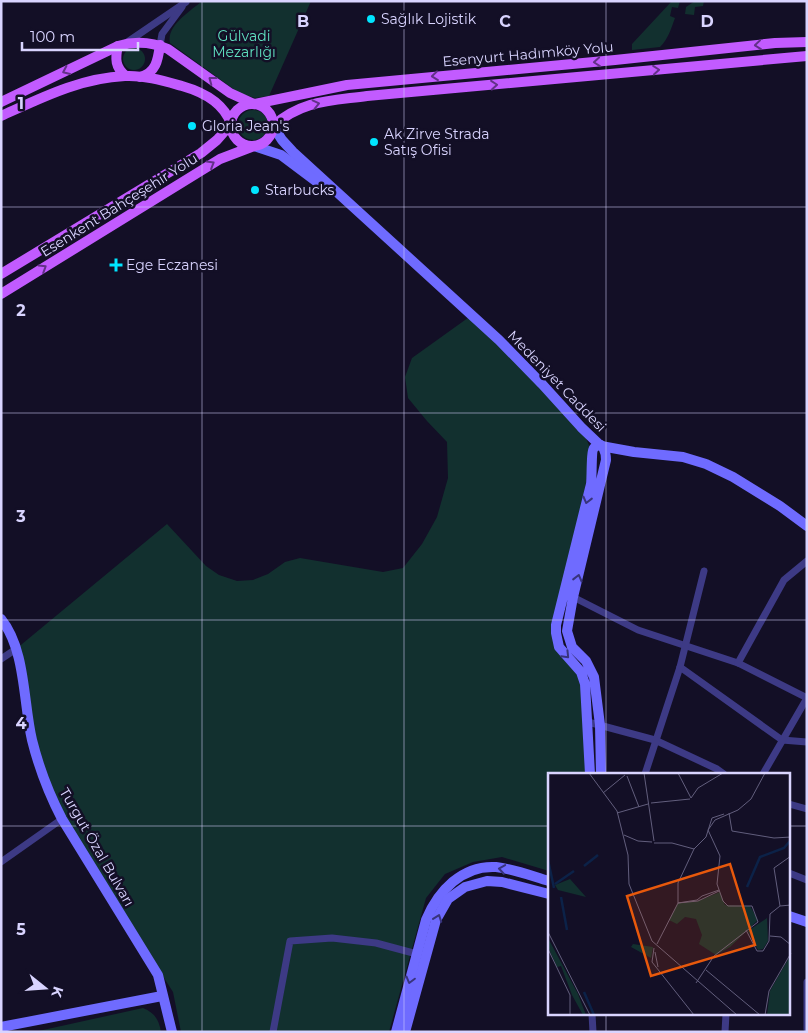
<svg xmlns="http://www.w3.org/2000/svg" width="808" height="1033" viewBox="0 0 808 1033" font-family="Montserrat,sans-serif">
  <rect width="100%" height="100%" fill="#130f26"/>
  <!-- green -->
  <g fill="#12302f">
    <path d="M202 1H311L269 96 255 98 239 93 170 43C166 25 191 11 202 1Z"/>
    <path d="M672 1H680L678 8 672 7 670 16 675 18C671 29 668 39 660 47L632 50V44Z"/>
    <polygon points="695,1 704,1 703,6 695,7 694,15 685,14 686,7"/>
    <circle cx="134" cy="59" r="11"/>
    <circle cx="253" cy="125" r="15"/>
    <polygon points="472,315 581,427 592,452 556,633 581,672 586,774 549,774 549,871 502,857 473,862 445,874 426,898 389,1032 181,1032 173,992 62,819 39,765 16,649 167,524 206,566 219,575 237,581 253,580 268,574 285,562 300,558 383,572 403,568 422,544 437,517 448,478 447,442 427,421 408,398 405,377 412,358"/>
    <path d="M143 1008C155 1013 159 1020 161 1032H34Z"/>
  </g>
  <g fill="none" stroke-linecap="round" stroke-linejoin="round">
    <!-- street -->
    <g stroke="#3d3a85" stroke-width="7">
      <polyline points="126,43 186,2"/>
      <polyline points="160,45 162,34 182,7"/>
      <polyline points="569,595 638,630 738,663 807,698"/>
      <polyline points="1,659 16,649"/>
      <polyline points="738,663 784,580 807,561"/>
      <polyline points="680,667 782,740 807,742"/>
      <polyline points="588,722 655,740 717,769 724,774"/>
      <polyline points="645,774 680,667 704,571"/>
      <polyline points="763,774 807,698"/>
      <polyline points="789,804 807,809"/>
      <polyline points="1,862 62,819"/>
      <polyline points="789,873 807,880"/>
      <polyline points="807,982 807,1029"/>
      <polyline points="592,1014 593,1032"/>
      <polyline points="273,1032 290,941 332,938 376,943 417,954"/>
      <polyline points="725,1032 726,1014"/>
    </g>
    <!-- secondary -->
    <g stroke="#6f6bff" stroke-width="10">
      <polyline points="273,126 282,140 293,152 499,340 542,384 581,427 601,446 634,452 683,457 706,464 733,477 780,506 807,526"/>
      <polyline points="254,146 281,155 317,182"/>
      <path d="M1 619C26 650 23 702 32 740 39 768 49 794 62 819L158 975 172 1032"/>
      <path d="M590 774 585 684 581 672 559 647 556 633V625L591 484C592 477 591 451 594 448 603 438 606 454 606 460L573 597 567 631 572 647 586 661 594 677 600 725 601 774"/>
      <polyline points="789,916 807,922"/>
      <polyline points="1,1027 162,996"/>
      <path d="M396 1032 426 920C438 891 462 865 496 867 514 869 532 876 549 881"/>
      <polyline points="405,1032 436,920 448,899 465,887 487,881 502,882 549,894"/>
    </g>
    <!-- primary -->
    <g stroke="#c25bff" stroke-width="10">
      <path d="M118 46C115 58 115 68 126 76"/>
      <path d="M140 77C156 73 158 60 160 45"/>
      <path d="M1 102 118 46C135 41 152 42 168 49L230 93 254 104"/>
      <polyline points="254,104 347,85 615,60 775,43 807,42"/>
      <circle cx="252" cy="125" r="21"/>
      <path d="M1 116C41 98 80 78 125 76 144 75 164 81 182 86 203 92 224 103 231 124"/>
      <path d="M273 126C302 100 331 101 367 96L807 56"/>
      <polyline points="1,274 201,153 217,140 231,124"/>
      <polyline points="1,294 220,159 254,146"/>
    </g>
  </g>
  <!-- one-way arrows -->
  <defs><path id="oneway-chevron" d="M-2-3.5L2.5 0L-2 3.5" fill="none" stroke-width="1.6" stroke-linecap="round" stroke-linejoin="round" transform="scale(1.25)"/></defs>
  <g stroke="#623188">
    <use href="#oneway-chevron" transform="translate(758 45) rotate(174)"/>
    <use href="#oneway-chevron" transform="translate(597 62) rotate(175)"/>
    <use href="#oneway-chevron" transform="translate(656 70) rotate(-5)"/>
    <use href="#oneway-chevron" transform="translate(66 71) rotate(155)"/>
    <use href="#oneway-chevron" transform="translate(435 76) rotate(174)"/>
    <use href="#oneway-chevron" transform="translate(212 80) rotate(-143)"/>
    <use href="#oneway-chevron" transform="translate(494 85) rotate(-5)"/>
    <use href="#oneway-chevron" transform="translate(316 104) rotate(-13)"/>
    <use href="#oneway-chevron" transform="translate(211 164) rotate(-31)"/>
    <use href="#oneway-chevron" transform="translate(43 268) rotate(-32)"/>
  </g>
  <g stroke="#38347d">
    <use href="#oneway-chevron" transform="translate(587 500) rotate(104)"/>
    <use href="#oneway-chevron" transform="translate(578 578) rotate(-76)"/>
    <use href="#oneway-chevron" transform="translate(566 655) rotate(46)"/>
    <use href="#oneway-chevron" transform="translate(502 869) rotate(-171)"/>
    <use href="#oneway-chevron" transform="translate(438 918) rotate(-70)"/>
    <use href="#oneway-chevron" transform="translate(410 980) rotate(105)"/>
  </g>
  <!-- grid -->
  <path fill="none" stroke="#d9d4ff" stroke-width="1" stroke-opacity="0.55" d="M202 1V1032M404 1V1032M606 1V774M1 207H807M1 413H807M1 620H807M1 826H549M789 826H807M606 1014V1032"/>
  <!-- markers -->
  <g fill="#00e5ff" stroke="#130f26" stroke-width="2">
    <circle cx="371" cy="19" r="5"/>
    <circle cx="192" cy="126" r="5"/>
    <circle cx="374" cy="142" r="5"/>
    <circle cx="255" cy="190" r="5"/>
    <path d="M113.5 257.5h5v5h5v5h-5v5h-5v-5h-5v-5h5z"/>
  </g>
  <g text-anchor="middle" dominant-baseline="central" stroke-width="5" stroke-linejoin="round" paint-order="stroke">
    <!-- poi labels -->
    <g font-size="14" fill="#d9d4ff" stroke="#130f26" text-anchor="start">
      <text x="381" y="19">Sağlık Lojistik</text>
      <text x="202" y="126">Gloria Jean's</text>
      <text x="384" y="134">Ak Zirve Strada<tspan x="384" dy="16">Satış Ofisi</tspan></text>
      <text x="265" y="190">Starbucks</text>
      <text x="126" y="265">Ege Eczanesi</text>
    </g>
    <!-- park labels -->
    <g font-size="14" fill="#5fe0c0" stroke="#130f26">
      <text x="244" y="36">Gülvadi<tspan x="244" dy="16">Mezarlığı</tspan></text>
    </g>
    <!-- street labels -->
    <g font-size="14" fill="#d9d4ff" stroke="#130f26">
      <text transform="translate(528 54) rotate(-5)">Esenyurt Hadımköy Yolu</text>
      <text transform="translate(119 205) rotate(-32)">Esenkent Bahçeşehir Yolu</text>
      <text transform="translate(557 381) rotate(46)">Medeniyet Caddesi</text>
      <text transform="translate(97 847) rotate(60)">Turgut Özal Bulvarı</text>
    </g>
  </g>
  <!-- overview -->
  <g transform="translate(548 773)">
    <rect width="242" height="242" fill="#130f26"/>
    <path d="M22 106 38 124 10 117 7 112ZM172 119 177 132 202 133 210 147 182 174 168 182 151 171 154 162 148 146 137 144 129 151 121 147 130 130 150 128ZM219 145 220 168 215 176 210 177 200 158ZM0 165 30 221 38 242H35L24 222 13 193 9 194 0 174ZM85 171 105 174 103 185 83 174ZM242 183V242H219L222 218Z" fill="#12302f"/>
    <path fill="none" stroke="#0c2248" stroke-width="2.5" d="M0 87 6 115M36 93 50 82M7 111 26 98M199 114 212 84 236 75 242 68M13 124 19 157M36 219 46 242"/>
    <path fill="none" stroke="#625e7d" stroke-width="1" d="M41 0 69 38 80 82 81 111 104 168 189 242M96 0 106 68M130 0 143 25M79 3 91 34M55 20 77 2M143 25 150 15 175 0M103 30 142 26M69 40 100 31M181 40 184 58 226 65 243 64M76 62 90 68 104 69M106 70H124M124 70 146 76M171 117 154 123 149 127 130 130 150 128 171 118M232 133 226 95 243 83M198 157 209 178H215L221 168 222 141 232 133 243 132M0 159 42 242M222 163 233 164 243 172M109 171 130 130V110L146 76 158 64 164 45 176 41M106 175 104 189 146 242M0 176 22 222V242M107 179 110 194M158 197 212 242M148 210 166 183 210 149 204 133H180L175 128 169 111 172 83 160 57 167 47 190 37 203 26 217 0M217 242 221 218 243 180"/>
    <path fill="#e8590c" fill-opacity="0.15" stroke="#e8590c" stroke-width="2.5" d="M182 91 207 172 103 203 79 123Z"/>
    <rect width="242" height="242" fill="none" stroke="#d9d4ff" stroke-width="2.5"/>
  </g>
  <g font-size="16" text-anchor="middle" font-weight="bold" fill="#d9d4ff" stroke="#130f26" stroke-width="5" stroke-linejoin="round" paint-order="stroke">
    <text x="303" y="27">B</text>
    <text x="505" y="27">C</text>
    <text x="707" y="27">D</text>
    <text x="21" y="109">1</text>
    <text x="21" y="316">2</text>
    <text x="21" y="522">3</text>
    <text x="21" y="729">4</text>
    <text x="21" y="935">5</text>
  </g>
  <!-- border -->
  <rect width="808" height="1033" fill="none" stroke="#d9d4ff" stroke-width="5"/>
  <!-- north arrow -->
  <g transform="translate(45 988) rotate(107)" stroke="#130f26" stroke-width="4" paint-order="stroke">
  <path d="M0-4L9 19L0 12L-9 19Z" fill="#d9d4ff"/>
  <text y="-8" font-size="14" font-weight="bold" text-anchor="middle" fill="#d9d4ff">K</text>
  </g>
  <!-- scale -->
  <path d="M22 42v8h116v-8" fill="none" stroke="#d9d4ff" stroke-width="2.5"/>
  <text x="30" y="42" font-size="15" fill="#d9d4ff" stroke="#130f26" stroke-width="4" paint-order="stroke">100 m</text>
</svg>
